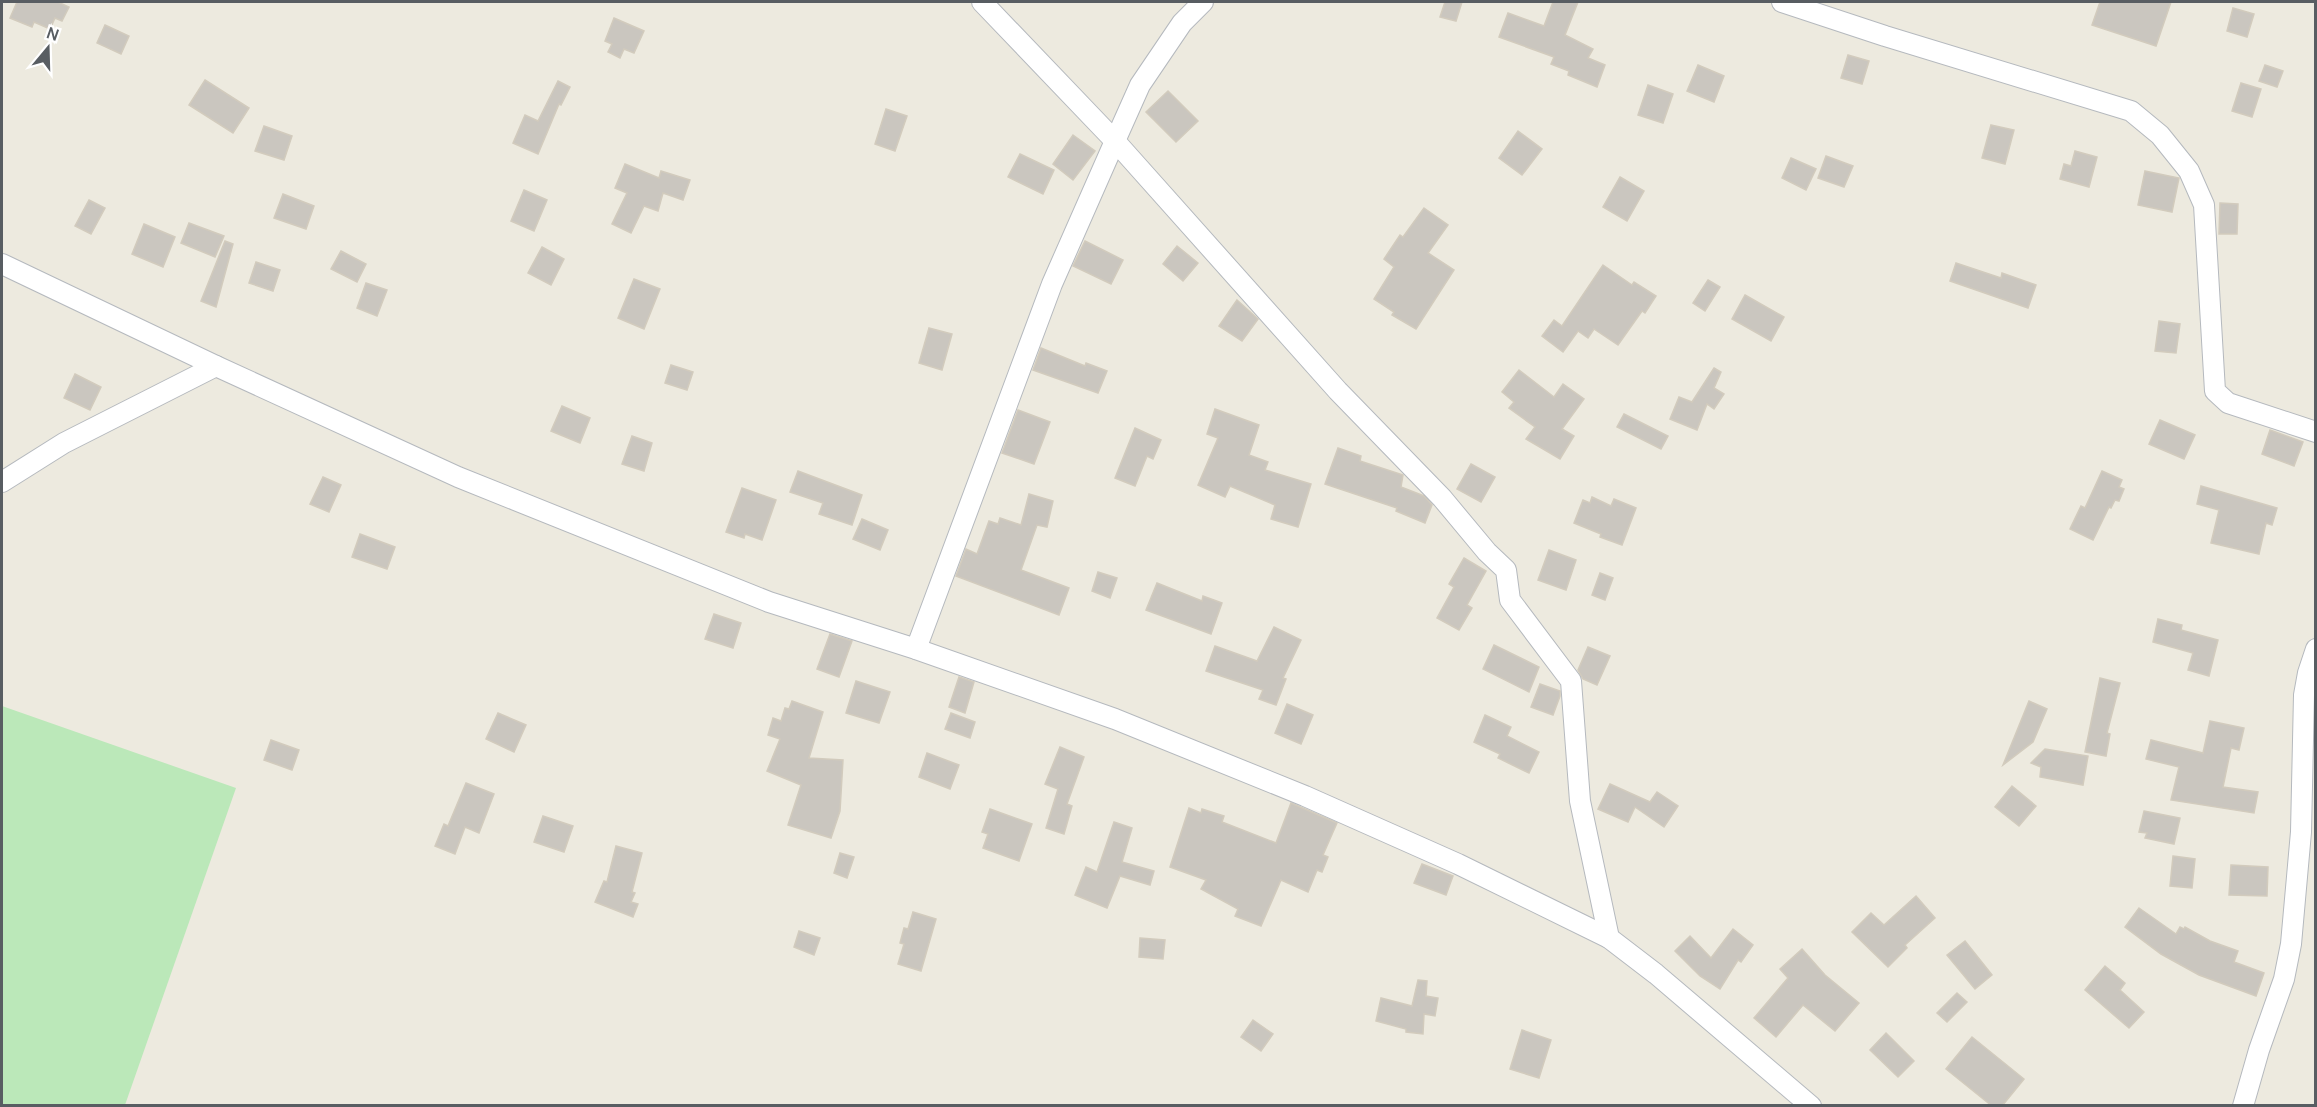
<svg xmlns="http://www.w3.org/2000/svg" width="2317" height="1107" viewBox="0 0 2317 1107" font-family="Manrope,sans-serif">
  <rect width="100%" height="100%" fill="#edeadf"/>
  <!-- green -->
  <polygon fill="#bbe8b9" points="2,706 236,788 125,1105 2,1105"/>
  <!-- building -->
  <g fill="#cac6bf" stroke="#d2cbbd" stroke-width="1.5">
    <polygon points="17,2 58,2 69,7 62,21 55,18 50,29 34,22 32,27 10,18"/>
    <polygon points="1445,2 1462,2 1456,21 1440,17"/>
    <polygon points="1553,2 1578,2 1565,35 1593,49 1588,58 1605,65 1597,87 1568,75 1569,71 1551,64 1554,57 1499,37 1508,13 1544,26"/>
    <polygon points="2100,2 2171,2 2156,46 2092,25"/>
    <polygon points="2233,8 2254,14 2247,37 2227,31"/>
    <polygon points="614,18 644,31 634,53 624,49 620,58 608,52 612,44 605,41"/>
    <polygon points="105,25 129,36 121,54 97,43"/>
    <polygon points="1848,55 1869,61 1862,84 1841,78"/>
    <polygon points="1698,65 1724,76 1714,102 1687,91"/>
    <polygon points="2265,65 2283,71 2277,87 2259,81"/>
    <polygon points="205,80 249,108 233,133 189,105"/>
    <polygon points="558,81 570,87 561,105 559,104 538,154 513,143 525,115 538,121"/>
    <polygon points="2241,83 2261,89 2252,117 2232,111"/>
    <polygon points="1648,85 1673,94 1663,123 1638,115"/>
    <polygon points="1168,91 1198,121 1176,142 1146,112"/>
    <polygon points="886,109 907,116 895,151 875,144"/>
    <polygon points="1991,125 2014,130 2005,164 1982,158"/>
    <polygon points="264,126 292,136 284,160 255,151"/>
    <polygon points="1518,131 1542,149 1522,175 1499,158"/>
    <polygon points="1073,135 1095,151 1073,180 1053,164"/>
    <polygon points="2075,151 2097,157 2089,187 2060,179 2064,164 2071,166"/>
    <polygon points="1020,154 1054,170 1043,194 1008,177"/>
    <polygon points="1826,156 1853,166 1844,187 1818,178"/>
    <polygon points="1791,158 1816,169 1806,190 1782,178"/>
    <polygon points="625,164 659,178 661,171 690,180 683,200 663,193 658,211 644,206 631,233 612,224 627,193 615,188"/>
    <polygon points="2145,171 2179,178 2172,212 2138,205"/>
    <polygon points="1620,177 1644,191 1627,221 1603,207"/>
    <polygon points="524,190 547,200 534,231 511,221"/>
    <polygon points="283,194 314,206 306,229 274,218"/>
    <polygon points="89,200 105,208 91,234 75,226"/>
    <polygon points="2220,203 2238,204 2237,234 2219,234"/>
    <polygon points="1424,208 1448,225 1428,253 1454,270 1416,329 1392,315 1394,312 1374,299 1394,267 1384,259 1400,235 1403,237"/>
    <polygon points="189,223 224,236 215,257 181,243"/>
    <polygon points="144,224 175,237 163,267 132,254"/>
    <polygon points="225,241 233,244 216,307 201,301"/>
    <polygon points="1085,241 1123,260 1111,284 1073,266"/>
    <polygon points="1177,246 1198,263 1183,281 1163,264"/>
    <polygon points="542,247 564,259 551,285 528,273"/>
    <polygon points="341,251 366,264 357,282 331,269"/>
    <polygon points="256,262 280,270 273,291 249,283"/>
    <polygon points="1956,263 2001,278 2002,273 2036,285 2028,308 1950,281"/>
    <polygon points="1603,265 1632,285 1634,282 1656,296 1645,313 1642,311 1618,345 1594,329 1588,338 1578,331 1563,352 1542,336 1554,320 1562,326"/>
    <polygon points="634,279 660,289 644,329 618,318"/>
    <polygon points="1708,280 1720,287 1705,311 1693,303"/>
    <polygon points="366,283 387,290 377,316 357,308"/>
    <polygon points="1745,295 1784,317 1771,341 1732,319"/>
    <polygon points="1237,300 1258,319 1242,341 1219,326"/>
    <polygon points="2159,321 2180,324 2176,353 2155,351"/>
    <polygon points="929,328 952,334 942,370 919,363"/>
    <polygon points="1041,348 1085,366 1086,363 1107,371 1098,393 1033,370"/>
    <polygon points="671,365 693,372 687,390 665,383"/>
    <polygon points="1714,368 1721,372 1714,388 1724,394 1714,409 1707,404 1697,430 1670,419 1679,397 1692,402"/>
    <polygon points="1519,370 1554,397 1563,384 1584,399 1562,429 1574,436 1560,459 1526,439 1535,427 1509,408 1514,402 1502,392"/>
    <polygon points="75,374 101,387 90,410 64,398"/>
    <polygon points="562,406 590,418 580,443 551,431"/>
    <polygon points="1215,409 1259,425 1249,455 1268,462 1265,470 1311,484 1298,527 1271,519 1275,505 1230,486 1225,497 1198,485 1218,438 1207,434"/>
    <polygon points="1018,410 1050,422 1034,464 1002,453"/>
    <polygon points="1624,414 1668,436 1661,449 1617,427"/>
    <polygon points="2160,420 2195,435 2184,459 2149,444"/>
    <polygon points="1135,428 1161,440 1153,459 1147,456 1135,486 1115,478"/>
    <polygon points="2270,430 2303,442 2294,466 2262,454"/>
    <polygon points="632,436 652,443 644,471 622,464"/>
    <polygon points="1338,448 1361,456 1360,461 1403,475 1401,487 1424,496 1432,505 1425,523 1396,511 1397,508 1325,484"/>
    <polygon points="1471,464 1495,477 1481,502 1457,489"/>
    <polygon points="798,471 862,495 852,525 819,514 823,503 790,492"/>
    <polygon points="2102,471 2122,480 2119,487 2124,489 2119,501 2115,500 2111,508 2109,507 2093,540 2070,529 2081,506 2085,508"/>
    <polygon points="323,477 341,485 329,512 310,504"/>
    <polygon points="2201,486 2277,508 2272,525 2266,523 2259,554 2211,543 2219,510 2197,504"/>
    <polygon points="742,488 776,500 762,540 745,534 744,538 726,532"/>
    <polygon points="1029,494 1053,501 1047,527 1037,525 1021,570 1069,588 1059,615 956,576 966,549 977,554 989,521 998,524 1000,518 1021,525"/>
    <polygon points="1592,497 1611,506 1614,499 1636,508 1622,545 1600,537 1601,534 1574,523 1583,500 1590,503"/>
    <polygon points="862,519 888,530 880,550 853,539"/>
    <polygon points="360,534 395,547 387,569 352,557"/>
    <polygon points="1549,550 1576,560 1566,590 1538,580"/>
    <polygon points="1464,558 1486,571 1467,605 1472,608 1459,630 1437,618 1454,587 1449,584"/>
    <polygon points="1098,572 1117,578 1110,598 1092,591"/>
    <polygon points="1600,573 1613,578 1605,600 1592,595"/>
    <polygon points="1157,583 1202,601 1203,596 1222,603 1211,634 1146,610"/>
    <polygon points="714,614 741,623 733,648 705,639"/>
    <polygon points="2158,619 2182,625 2181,630 2218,640 2209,676 2188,670 2193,653 2153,642"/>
    <polygon points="1274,627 1301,640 1283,678 1286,679 1276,705 1259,699 1263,690 1206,671 1215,646 1257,661"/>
    <polygon points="830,634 852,641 839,677 817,669"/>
    <polygon points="1494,645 1539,667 1529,692 1483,669"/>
    <polygon points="1588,647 1610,656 1597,685 1583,679 1578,670"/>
    <polygon points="959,677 974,682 965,713 949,707"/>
    <polygon points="2100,678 2120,683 2107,733 2110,734 2106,756 2085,752"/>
    <polygon points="856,681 890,692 879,723 846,713"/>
    <polygon points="1540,684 1560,691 1560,696 1553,715 1531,707"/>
    <polygon points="792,701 823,712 809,758 843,760 840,811 831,838 788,825 801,785 767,771 780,739 768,735 773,718 781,721 785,708 789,709"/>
    <polygon points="2029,701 2047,709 2033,742 2003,765"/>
    <polygon points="1287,704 1313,715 1301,744 1275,733"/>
    <polygon points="498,713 526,725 514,752 486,739"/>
    <polygon points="951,713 975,722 970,738 945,729"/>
    <polygon points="1485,715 1511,727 1507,736 1539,752 1529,773 1498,758 1500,754 1474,742"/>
    <polygon points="2210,721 2244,728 2239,750 2231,748 2223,787 2258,792 2254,813 2171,800 2179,767 2146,759 2151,740 2203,753"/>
    <polygon points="271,740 299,750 292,770 264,760"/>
    <polygon points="1060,747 1084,757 1067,804 1072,806 1064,834 1046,828 1058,789 1045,784"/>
    <polygon points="2045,749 2088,756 2083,785 2040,777 2041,767 2031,763"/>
    <polygon points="927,753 959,765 950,789 919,777"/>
    <polygon points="466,783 494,794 479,833 465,827 455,854 435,846 444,824 448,826"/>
    <polygon points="1610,784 1650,802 1657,792 1678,806 1664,827 1635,807 1628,822 1598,809"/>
    <polygon points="2012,786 2036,806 2019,826 1995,807"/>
    <polygon points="1291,803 1337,823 1323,855 1328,857 1322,872 1317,870 1308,892 1281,880 1261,926 1235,916 1238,909 1201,889 1206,880 1170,867 1189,808 1201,813 1202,809 1224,816 1222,822 1276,843"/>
    <polygon points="990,809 1032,824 1019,861 983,848 988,834 982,832"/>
    <polygon points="2144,811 2180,818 2174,844 2145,838 2147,833 2139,832"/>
    <polygon points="543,816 573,826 564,852 534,842"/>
    <polygon points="1114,822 1132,828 1122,862 1154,871 1150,885 1120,876 1107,908 1075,895 1086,867 1097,872"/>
    <polygon points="616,846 642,853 632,892 635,893 631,902 638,904 633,917 595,902 604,881 607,882"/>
    <polygon points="840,853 854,857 847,878 834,873"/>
    <polygon points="2173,856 2195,859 2192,888 2170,886"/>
    <polygon points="1422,864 1453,876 1446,895 1414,883"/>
    <polygon points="2231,865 2268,867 2267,896 2229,895"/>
    <polygon points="1916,896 1935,918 1905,945 1907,948 1888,967 1852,932 1871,913 1884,925"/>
    <polygon points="2139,908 2176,934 2180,927 2184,929 2185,927 2210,941 2238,951 2234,962 2264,973 2256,996 2199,975 2161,954 2125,927"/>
    <polygon points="913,912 936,919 921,971 898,964 904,944 900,943 904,928 908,929"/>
    <polygon points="1733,929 1753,945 1741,962 1738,960 1720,989 1700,976 1675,951 1690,936 1711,958"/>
    <polygon points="799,931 820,938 814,955 794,947"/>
    <polygon points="1140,938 1165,940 1163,959 1139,957"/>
    <polygon points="1965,941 1992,975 1975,989 1947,955"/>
    <polygon points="1802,949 1825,975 1859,1003 1835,1031 1803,1005 1776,1037 1754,1018 1788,978 1780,969"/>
    <polygon points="2105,966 2125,983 2120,990 2144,1012 2129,1028 2085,990"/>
    <polygon points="1418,980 1427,981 1426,996 1438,998 1435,1016 1424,1014 1423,1034 1406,1032 1406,1029 1376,1021 1381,998 1412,1006"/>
    <polygon points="1957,993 1967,1002 1947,1022 1937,1013"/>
    <polygon points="1253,1020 1273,1034 1261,1051 1241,1037"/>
    <polygon points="1522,1030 1551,1040 1539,1078 1510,1069"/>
    <polygon points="1886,1033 1914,1061 1898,1077 1870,1050"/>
    <polygon points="1972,1037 2024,1079 2002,1106 1992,1106 1946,1069"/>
  </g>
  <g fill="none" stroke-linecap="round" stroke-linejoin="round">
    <!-- minor casing -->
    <g stroke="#b5b9be" stroke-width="22">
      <g id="minor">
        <polyline points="982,2 1115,141 1338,391 1442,498 1487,552 1506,570 1510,600 1571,681 1580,801 1609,938"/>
        <polyline points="1782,2 1885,36 2131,111 2160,135 2189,171 2204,205 2215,391 2228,403 2316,432"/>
        <polyline points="2,264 216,366 458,477 769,602 916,649 1115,719 1305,796 1458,864 1609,938 1656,974 1811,1106"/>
        <polyline points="2,482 64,443 216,366"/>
        <polyline points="916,649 1052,284 1115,141 1140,85 1182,23 1203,2"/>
        <polyline points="2243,1106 2259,1050 2284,979 2291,944 2301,832 2304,695 2308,673 2316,649"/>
      </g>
    </g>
    <!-- minor -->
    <use href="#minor" stroke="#fff" stroke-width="20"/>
  </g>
  <!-- border -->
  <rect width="2317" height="1107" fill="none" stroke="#585d62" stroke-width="6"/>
  <!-- north arrow -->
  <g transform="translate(48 48) rotate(19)" stroke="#ffffff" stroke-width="4.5" paint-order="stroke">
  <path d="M0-4.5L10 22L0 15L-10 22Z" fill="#585d62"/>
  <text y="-9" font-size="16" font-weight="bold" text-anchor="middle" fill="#585d62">N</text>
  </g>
</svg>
